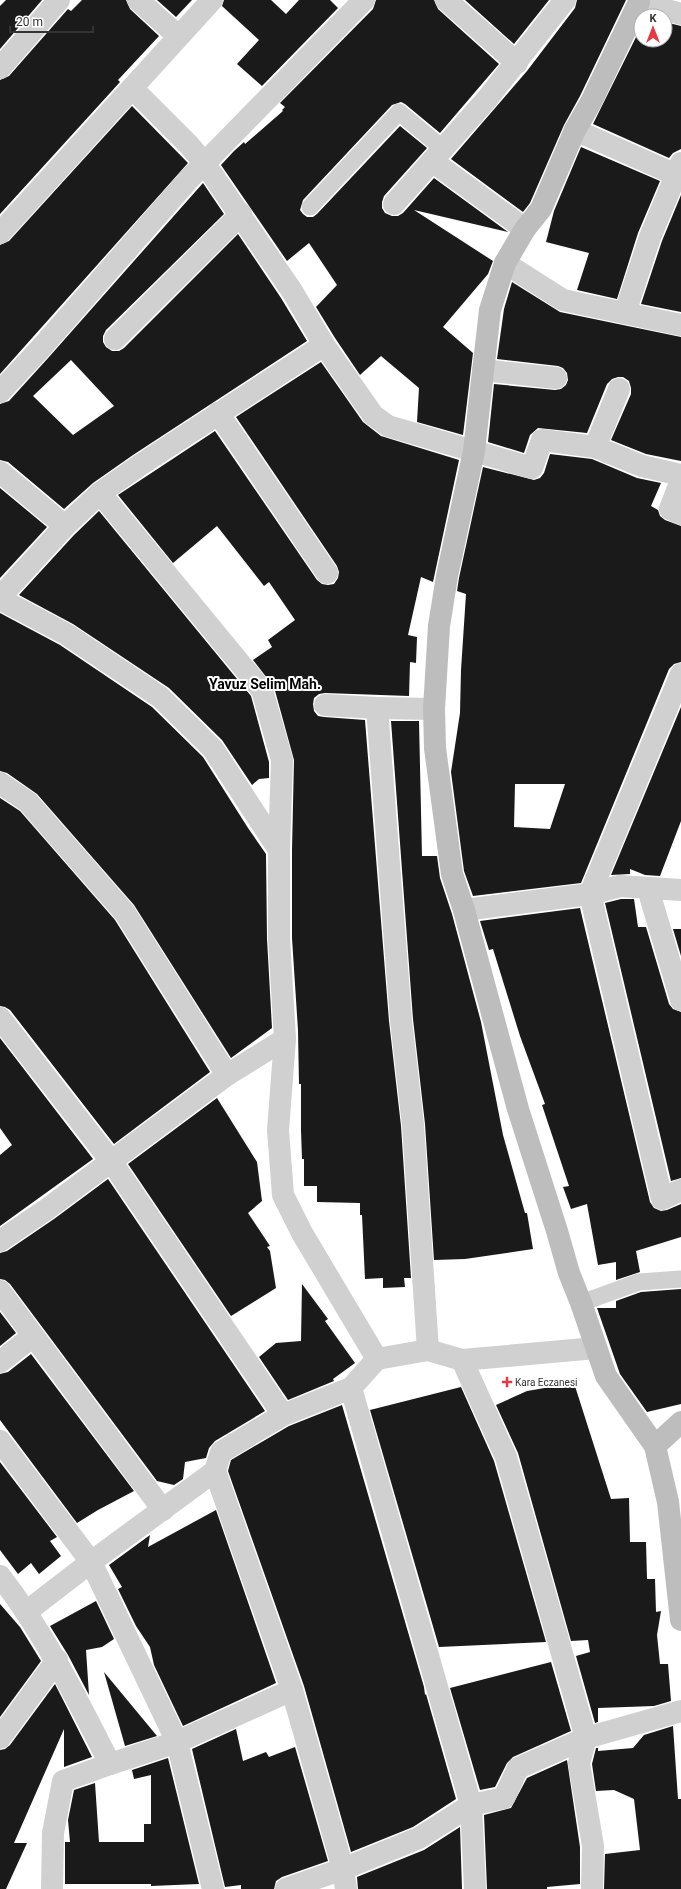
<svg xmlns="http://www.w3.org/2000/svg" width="681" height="1889" viewBox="0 0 681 1889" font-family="Roboto,sans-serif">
  <rect width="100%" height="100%" fill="#fff"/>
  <!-- building -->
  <g fill="#1a1a1a" fill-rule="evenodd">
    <polygon points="6,0 42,0 0,49 0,6"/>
    <polygon points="82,0 126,0 130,9 159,36 118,80 120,82 0,214 0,80 9,76 68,9 71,11"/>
    <polygon points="157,0 192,0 176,17"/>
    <polygon points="224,0 271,0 286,14 299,0 330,0 338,8 262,86 237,64 259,40 222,6"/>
    <polygon points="376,0 434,0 438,9 499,64 440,133 405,104 401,102 392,105 303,200 300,210 303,214 307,217 313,217 317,214 400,126 427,148 384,196 382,202 382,208 385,213 392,216 398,216 403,213 434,178 508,232 414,210 493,261 488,274 443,327 473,353 463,435 417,422 419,388 381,356 360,375 335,338 316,307 337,285 309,243 287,261 221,165 234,151 244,142 245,144 283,111 282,110 285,107 280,103 373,9"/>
    <polygon points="465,0 549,0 514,44"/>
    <polygon points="577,0 626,0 580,96 564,125 530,203 523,212 451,159 527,71 575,8"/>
    <polygon points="665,22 681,26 681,149 673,153 669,158 593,124 641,27 641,40 665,40"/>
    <polygon points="132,106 188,163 0,374 0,245 9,241"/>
    <polygon points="581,147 660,181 638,233 617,299 577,290 589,253 546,242 554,211"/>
    <path d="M203 183 224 214 106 330 103 336V342L106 347 112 351H119L124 348 238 234 281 298 307 341 133 455 93 483 64 509 8 462 0 460V404L9 401 49 357ZM71 360 114 406 73 435 33 396Z"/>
    <polygon points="681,195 681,312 641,304 662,241"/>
    <polygon points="512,282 560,312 681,337 681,461 646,454 611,440 631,394 631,388 629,381 623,377 618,377 612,379 607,384 587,433 538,428 530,435 524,453 488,442 494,384 555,390 561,389 566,385 568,380 567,373 563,368 558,366 497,359 504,309"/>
    <polygon points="321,362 363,422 381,436 459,460 433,582 421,577 408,635 417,637 416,663 410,662 409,696 325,693 319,694 314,698 313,704 314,711 318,716 324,717 365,720 389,1021 401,1126 411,1278 404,1278 405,1287 383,1288 383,1278 365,1279 362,1215 360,1215 360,1203 317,1202 317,1186 304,1186 304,1159 302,1159 301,1130 301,1084 299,1084 298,1030 292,938 292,850 294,760 274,687 253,660 272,647 268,640 295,620 269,582 264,586 217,526 173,563 118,495 215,431 317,580 322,584 328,585 334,584 338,578 339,572 337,566 236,417"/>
    <path d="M550 454 592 459 637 478 661 483 651 506 658 510 660 516 665 520 681 526V662L674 664 669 669 581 883 473 896 464 871 451 772 460 713 461 670 466 594 457 591 459 578 483 467 534 480 540 478 544 473ZM515 784H565L550 829 514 827Z"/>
    <polygon points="0,488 47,527 0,578"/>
    <polygon points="99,511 251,696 269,762 269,778 259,779 252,785 222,740 169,688 73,624 19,595 74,535"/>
    <polygon points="0,613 60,645 152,707 203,757 248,828 266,854 267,939 272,1028 231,1058 134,905 37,794 7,773 0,771"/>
    <polygon points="681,707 681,821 660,876 645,875 630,869 630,874 611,875"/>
    <polygon points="391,721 419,721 422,856 437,856 440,878 452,914 481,1022 503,1135 525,1213 527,1213 533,1249 465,1259 434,1260 425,1124 413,1019"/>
    <polygon points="0,798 20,811 115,920 210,1072 114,1144 10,1010 5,1007 0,1006"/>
    <polygon points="621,899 634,899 638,927 646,927 669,1004 673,1009 681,1012 681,1178 671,1181 605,903"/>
    <polygon points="580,908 650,1202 654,1208 661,1211 667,1210 681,1204 681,1237 636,1251 640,1272 616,1280 616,1262 598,1265 587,1204 571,1209 563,1187 569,1186 542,1105 545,1104 520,1036 493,949 489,950 480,921"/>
    <polygon points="673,929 681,929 681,956"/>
    <polygon points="0,1038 93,1159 0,1226 0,1155 12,1145 0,1128"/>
    <polygon points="217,1098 257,1162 262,1201 248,1213 270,1246 267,1247 270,1251 276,1288 231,1316 128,1164"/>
    <polygon points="108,1179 265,1411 215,1441 209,1448 206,1458 185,1462 183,1479 174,1485 157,1481 10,1284 5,1280 0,1279 0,1253 7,1251 54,1219"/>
    <polygon points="302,1284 328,1319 325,1321 355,1363 333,1379 334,1381 288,1400 259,1357 276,1343 301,1341"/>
    <polygon points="681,1289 681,1404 647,1412 620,1374 597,1308 616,1308 616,1301 641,1292"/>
    <polygon points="0,1312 16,1333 0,1346"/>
    <polygon points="31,1354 134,1491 98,1510 77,1523 0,1420 0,1374 8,1372"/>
    <polygon points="574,1383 611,1499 629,1498 630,1542 646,1542 647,1579 655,1579 656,1612 661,1611 657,1635 660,1664 668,1664 671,1701 654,1706 598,1708 598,1722 595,1723 576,1656 590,1652 588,1640 571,1641 518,1453 496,1405 527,1391"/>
    <polygon points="461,1387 494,1461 546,1642 439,1647 370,1410"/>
    <polygon points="342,1405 424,1687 425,1695 426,1694 456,1799 413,1827 351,1852 304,1686 228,1471 231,1460 289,1426"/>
    <polygon points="0,1462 57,1537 50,1541 61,1556 39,1574 31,1563 18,1574 0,1550"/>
    <polygon points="216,1510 276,1683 183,1726 154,1665 150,1647 136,1626 118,1589 122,1587 109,1565 150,1535 148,1547"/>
    <polygon points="96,1601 114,1639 102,1647 86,1650 89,1695 68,1655 50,1626"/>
    <polygon points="0,1604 20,1627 41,1661 0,1717"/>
    <polygon points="551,1662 571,1731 513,1757 507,1763 495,1787 480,1790 450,1688"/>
    <polygon points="104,1672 157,1736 125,1746"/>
    <polygon points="55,1684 92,1757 64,1767 64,1729 14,1843 27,1843 6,1889 0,1889 0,1750 5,1749 10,1745"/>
    <polygon points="673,1726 678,1799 681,1799 681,1889 604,1889 605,1854 640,1850 634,1799 614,1790 596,1791 592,1764 596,1748 598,1748 598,1751 633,1748 644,1735"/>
    <polygon points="236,1729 243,1761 266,1752 269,1757 295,1747 328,1861 282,1877 276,1881 274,1889 241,1889 241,1885 225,1887 192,1749"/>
    <polygon points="168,1758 199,1884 151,1886 151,1884 65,1884 65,1842 70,1842 68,1820 74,1790 95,1783 99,1842 144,1842 144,1824 151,1824 151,1775 134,1779 132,1770"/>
    <polygon points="567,1760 580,1847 580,1884 547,1887 547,1889 487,1889 484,1815 511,1808 527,1778"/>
    <polygon points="460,1827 462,1889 358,1889 357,1877 424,1850"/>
  </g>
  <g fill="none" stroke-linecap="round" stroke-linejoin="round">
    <!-- lane -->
    <g stroke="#d0d0d0" stroke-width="17">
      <polyline points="310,207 399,112 442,148"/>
      <polyline points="581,1303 639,1282 681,1279"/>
    </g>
    <!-- street -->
    <g stroke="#d0d0d0" stroke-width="22">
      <polyline points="138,0 178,36"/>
      <polyline points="446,0 517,63"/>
      <polyline points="639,2 681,14"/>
      <polyline points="0,68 59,0"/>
      <polyline points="132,88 189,145 205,164 292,291 324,345 373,415 388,426 532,468 542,440 595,447 642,466 681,475"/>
      <polyline points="575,130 681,177"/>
      <polyline points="432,161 525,229"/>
      <polyline points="394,204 487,99 565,0"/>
      <polyline points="0,233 212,0"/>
      <polyline points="505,263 563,300 681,325"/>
      <polyline points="625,313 650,237 681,163"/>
      <polyline points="115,339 241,214"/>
      <polyline points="483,370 556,378"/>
      <polyline points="0,392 40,349 189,179 364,0"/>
      <polyline points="218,413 327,573"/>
      <polyline points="595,447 619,389"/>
      <polyline points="0,472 65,526"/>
      <polyline points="681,480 670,509 681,514"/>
      <polyline points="100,493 262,690 282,760 279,850 279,938 285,1039 278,1130 283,1195 302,1233 377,1359 428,1350 462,1360 596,1348"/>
      <polyline points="0,597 65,526 100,493 140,465 324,345"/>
      <polyline points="0,599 66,634 160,697 213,749 279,850"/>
      <polyline points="681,674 590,894 662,1199 681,1190"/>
      <polyline points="325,705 377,708"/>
      <polyline points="0,783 28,802 125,913 227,1075"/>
      <polyline points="648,889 681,1000"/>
      <polyline points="464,910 590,894 620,886 681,890"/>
      <polyline points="0,1018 111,1161 283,1415"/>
      <polyline points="0,1241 47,1209 227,1075 285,1039"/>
      <polyline points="0,1291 163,1510"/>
      <polyline points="428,1350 413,1125 401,1020 377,708 434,709"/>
      <polyline points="377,1359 351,1388 471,1805 475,1889"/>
      <polyline points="462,1360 506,1457 586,1738 579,1763 593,1846 592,1889"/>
      <polyline points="0,1362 33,1336"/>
      <polyline points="0,1441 91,1562 177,1742 213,1889"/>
      <polyline points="215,1471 292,1690 343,1869 346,1889"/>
      <path d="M0 1576C45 1634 77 1699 110 1764"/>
      <polyline points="26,1612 91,1562 215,1471 221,1452 283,1415 351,1388"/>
      <polyline points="0,1738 57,1660"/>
      <polyline points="52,1889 53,1833 63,1781 110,1764 177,1742 292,1690"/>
      <polyline points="286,1889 343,1869 419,1838 471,1805 504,1798 518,1768 586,1738 681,1711"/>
    </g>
    <!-- secondary -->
    <g stroke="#bdbdbd" stroke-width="22">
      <polyline points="639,0 639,2 591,102 575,130 541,209 525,229 505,263 490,310 474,451 447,576 439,626 434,709 435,748 452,874 464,910 518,1109 557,1231 569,1273 581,1303 606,1376 655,1446 668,1502 681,1620"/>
      <polyline points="655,1446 681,1422"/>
    </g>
  </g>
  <!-- markers -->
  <path fill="#e63946" stroke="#fff" stroke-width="1.5" d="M505 1376h4v4h4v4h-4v4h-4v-4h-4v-4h4z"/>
  <g text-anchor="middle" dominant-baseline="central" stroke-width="4" stroke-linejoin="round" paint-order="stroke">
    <!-- poi labels -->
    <g font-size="10" fill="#333" stroke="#fff" text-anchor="start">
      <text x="515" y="1382">Kara Eczanesi</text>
    </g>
    <!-- district labels -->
    <g font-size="14" font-weight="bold" fill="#000" stroke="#fff">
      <text x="265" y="684">Yavuz Selim Mah.</text>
    </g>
  </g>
  <!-- north arrow -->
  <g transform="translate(653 28)"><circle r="19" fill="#ffffff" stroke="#adadad"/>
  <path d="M0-3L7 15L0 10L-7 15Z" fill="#e63946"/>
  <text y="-6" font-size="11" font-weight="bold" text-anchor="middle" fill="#333333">K</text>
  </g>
  <!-- scale -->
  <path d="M10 26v6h83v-6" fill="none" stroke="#333333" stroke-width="2"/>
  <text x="16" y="26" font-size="12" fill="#333333" stroke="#ffffff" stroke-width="3" paint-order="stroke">20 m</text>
</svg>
